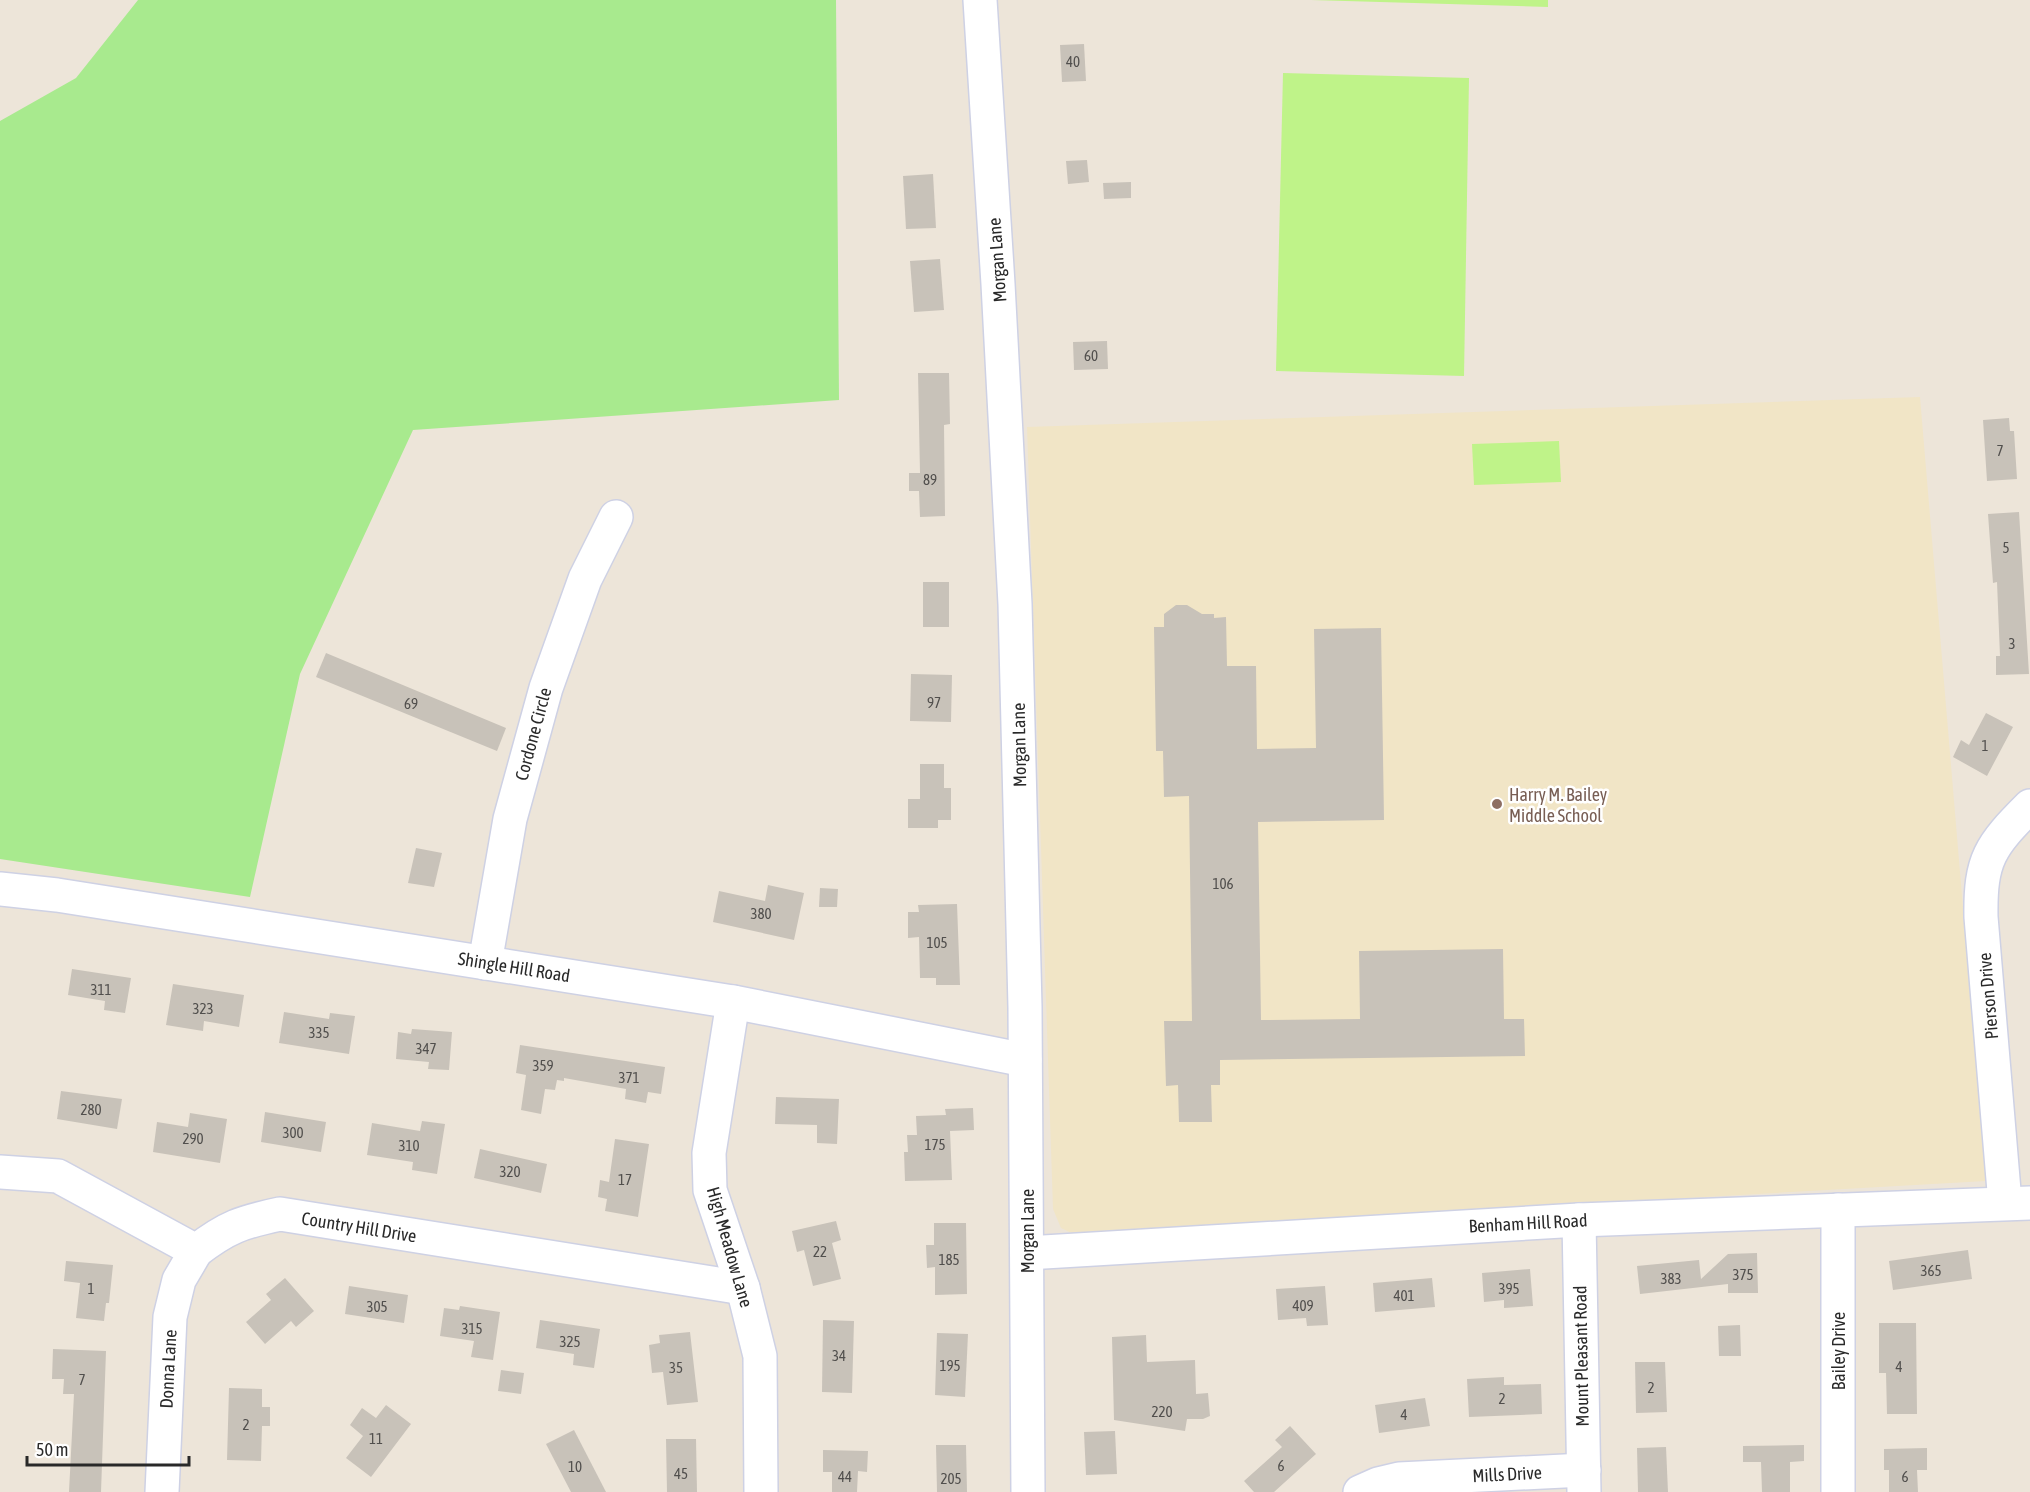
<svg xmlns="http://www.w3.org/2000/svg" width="2030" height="1492" viewBox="0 0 2030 1492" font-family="'Asap Condensed',sans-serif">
  <rect width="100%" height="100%" fill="#ede5d9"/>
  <!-- education -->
  <polygon fill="#f1e5c6" points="1920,397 1986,1181 1332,1218 1078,1236 1061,1228 1053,1209 1027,427"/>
  <!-- green -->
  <polygon fill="#a8ea8e" points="138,0 836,0 839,400 413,430 300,674 250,897 0,859 0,121 76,78"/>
  <!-- pitch -->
  <g fill="#bff389">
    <polygon points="1311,0 1548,0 1548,7"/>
    <polygon points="1283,73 1469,78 1464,376 1276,371"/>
    <polygon points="1559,441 1561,482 1474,485 1472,444"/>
  </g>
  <!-- building -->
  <g fill="#c8c2b9">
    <polygon points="1084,44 1086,81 1062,82 1060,45"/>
    <polygon points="1087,160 1089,182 1068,184 1066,161"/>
    <polygon points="933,174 936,228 906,229 903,176"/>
    <polygon points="1131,182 1131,198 1104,199 1103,183"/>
    <polygon points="940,259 944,310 914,312 910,261"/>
    <polygon points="1107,341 1108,369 1074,370 1073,342"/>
    <polygon points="918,373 949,373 950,424 944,425 945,516 920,517 919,491 909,491 909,473 920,473"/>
    <polygon points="2009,418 2010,431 2014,431 2017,479 1987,481 1983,420"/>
    <polygon points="2019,512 2029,674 1996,675 1996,656 2000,656 1997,582 1993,583 1988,514"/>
    <rect x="923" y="582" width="26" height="45"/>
    <polygon points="1176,605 1187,605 1202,614 1214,614 1214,618 1226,617 1227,666 1256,666 1257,749 1316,748 1314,629 1381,628 1384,820 1258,822 1261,1020 1360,1019 1359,951 1503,949 1504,1019 1524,1019 1525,1056 1220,1060 1220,1085 1211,1085 1212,1122 1179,1122 1178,1085 1166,1086 1164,1021 1192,1021 1189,796 1164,797 1163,751 1156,751 1154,627 1164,627 1164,614"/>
    <polygon points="326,653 506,728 497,751 316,677"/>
    <polygon points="911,674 952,675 951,722 910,721"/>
    <polygon points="1986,713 2013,727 1987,776 1953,757 1961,740 1969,745"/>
    <polygon points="920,764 944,764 944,788 951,788 951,820 938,820 938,828 908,828 908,799 920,799"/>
    <polygon points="416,848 442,853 434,887 408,883"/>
    <polygon points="768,885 804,893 794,940 713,922 719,891 765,901"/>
    <polygon points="820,888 838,889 837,907 819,907"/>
    <polygon points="957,904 960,985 936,985 936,978 920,978 919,937 908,938 908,912 919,912 918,905"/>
    <polygon points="72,969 131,978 125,1013 104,1010 105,1001 68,995"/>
    <polygon points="173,984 244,995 239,1027 204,1021 203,1031 166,1025"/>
    <polygon points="284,1012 329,1019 330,1013 355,1016 349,1054 279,1043"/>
    <polygon points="412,1029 452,1032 449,1070 428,1069 429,1062 396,1059 398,1032 411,1034"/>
    <polygon points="520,1045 665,1067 661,1094 648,1092 646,1103 625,1099 626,1089 564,1078 564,1081 557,1080 555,1090 545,1089 541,1114 521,1110 526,1075 516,1073"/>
    <polygon points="61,1091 122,1099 117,1129 57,1119"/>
    <polygon points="776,1097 839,1099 837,1144 817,1143 817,1125 775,1124"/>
    <polygon points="973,1108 974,1130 950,1131 952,1180 905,1181 904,1152 908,1152 907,1135 917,1135 916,1116 946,1115 945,1109"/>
    <polygon points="265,1112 326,1122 321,1152 261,1142"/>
    <polygon points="190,1113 227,1119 220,1163 153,1152 157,1122 188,1127"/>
    <polygon points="422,1121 445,1124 437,1174 412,1170 413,1162 367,1155 372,1123 420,1131"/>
    <polygon points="615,1139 649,1144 638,1217 605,1211 607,1199 598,1197 600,1180 609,1182"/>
    <polygon points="480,1149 547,1164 541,1193 474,1178"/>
    <polygon points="836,1221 841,1240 832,1243 841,1279 813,1286 804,1250 797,1252 792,1231"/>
    <polygon points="934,1223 966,1223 967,1294 935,1295 935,1267 927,1268 926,1245 934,1245"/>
    <polygon points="1968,1250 1972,1279 1893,1290 1889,1261"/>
    <polygon points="1757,1253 1758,1293 1728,1293 1728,1284 1640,1294 1637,1266 1699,1260 1701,1279 1728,1254"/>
    <polygon points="66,1261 113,1265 109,1303 106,1303 104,1321 76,1318 80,1283 64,1281"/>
    <polygon points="1530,1269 1533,1306 1504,1308 1504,1300 1484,1302 1482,1273"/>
    <polygon points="285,1278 314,1311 296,1327 291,1321 265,1344 246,1322 271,1300 266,1294"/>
    <polygon points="1432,1278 1435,1307 1375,1312 1373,1283"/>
    <polygon points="349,1286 408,1295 404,1323 345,1314"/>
    <polygon points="1325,1286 1328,1325 1307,1326 1306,1318 1278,1320 1276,1289"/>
    <polygon points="460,1306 500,1312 493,1360 471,1357 474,1341 440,1336 444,1308 459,1310"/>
    <polygon points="540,1320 600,1329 594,1368 573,1365 574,1354 536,1348"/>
    <polygon points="823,1320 854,1321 852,1393 822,1392"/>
    <polygon points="1879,1323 1916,1323 1917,1414 1887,1414 1886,1373 1879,1373"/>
    <polygon points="1740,1325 1741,1356 1719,1356 1718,1326"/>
    <polygon points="690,1332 698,1402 667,1405 663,1372 652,1373 649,1345 660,1343 659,1335"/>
    <polygon points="937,1333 968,1334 965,1397 935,1395"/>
    <polygon points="1146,1335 1147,1362 1195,1360 1196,1394 1208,1393 1210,1416 1203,1419 1187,1419 1185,1431 1114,1420 1112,1337"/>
    <polygon points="53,1349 106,1351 101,1492 69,1492 74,1394 63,1394 64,1379 52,1379"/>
    <polygon points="1635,1362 1665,1362 1667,1412 1636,1413"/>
    <polygon points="501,1370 524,1373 521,1394 498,1391"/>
    <polygon points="1504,1377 1504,1385 1541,1384 1542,1414 1469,1417 1467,1379"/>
    <polygon points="229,1388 262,1389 262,1407 270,1407 270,1426 262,1426 261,1461 227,1460"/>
    <polygon points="1425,1398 1430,1426 1379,1433 1375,1405"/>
    <polygon points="386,1405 411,1424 371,1477 346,1458 363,1436 350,1425 362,1408 376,1418"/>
    <polygon points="1290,1426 1316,1454 1274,1492 1254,1492 1244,1481 1282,1447 1275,1440"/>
    <polygon points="574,1430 606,1492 571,1492 546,1444"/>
    <polygon points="1115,1431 1117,1474 1086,1475 1084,1432"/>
    <polygon points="666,1439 696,1439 697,1492 667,1492"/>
    <polygon points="936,1445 966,1445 967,1492 937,1492"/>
    <polygon points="1804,1445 1804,1461 1790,1462 1790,1492 1762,1492 1761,1462 1743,1462 1743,1446"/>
    <polygon points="1666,1447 1668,1492 1638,1492 1637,1448"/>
    <polygon points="1927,1448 1927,1470 1917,1470 1918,1492 1889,1492 1889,1470 1884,1470 1884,1449"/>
    <polygon points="823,1450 868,1451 867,1472 858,1471 857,1492 832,1492 832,1472 823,1472"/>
  </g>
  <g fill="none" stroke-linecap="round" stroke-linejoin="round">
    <!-- minor casing -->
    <g stroke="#ced1e4" stroke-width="36">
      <g id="minor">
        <polyline points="980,0 998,284 1015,604 1025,1007 1028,1492"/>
        <polyline points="0,889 57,895 733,1002 1025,1060"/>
        <polyline points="485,963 510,819 546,688 585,579 616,517"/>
        <polyline points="733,1002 709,1153 710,1190 743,1288 760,1356 761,1492"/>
        <path d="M0 1172 58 1176 196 1251C227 1227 242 1222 280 1214L743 1288"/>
        <path d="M2005 1203 1981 917C1980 859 1990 846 2030 806"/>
        <polyline points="1838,1210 1838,1492"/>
        <polyline points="1579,1220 1584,1492"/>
        <polyline points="1027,1253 1579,1220 2030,1203"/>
        <polyline points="162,1492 170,1317 179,1280 196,1251"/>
        <polyline points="1360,1492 1378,1484 1399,1479 1584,1470"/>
      </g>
    </g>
    <!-- minor -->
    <use href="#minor" stroke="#fff" stroke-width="33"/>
  </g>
  <!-- markers -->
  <circle fill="#8d6e63" stroke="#fff" stroke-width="2" cx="1497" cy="804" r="6"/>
  <g text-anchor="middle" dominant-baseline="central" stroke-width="5" stroke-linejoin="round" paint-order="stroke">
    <!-- number labels -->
    <g font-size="15" fill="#514f4d">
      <text x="1073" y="61">40</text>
      <text x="1091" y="355">60</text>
      <text x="2000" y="450">7</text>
      <text x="930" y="479">89</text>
      <text x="2006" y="547">5</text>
      <text x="2012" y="643">3</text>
      <text x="934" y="702">97</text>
      <text x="411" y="703">69</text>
      <text x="1985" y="745">1</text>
      <text x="1223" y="883">106</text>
      <text x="761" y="913">380</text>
      <text x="937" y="942">105</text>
      <text x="101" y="989">311</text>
      <text x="203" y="1008">323</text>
      <text x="319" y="1032">335</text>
      <text x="426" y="1048">347</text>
      <text x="543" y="1065">359</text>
      <text x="629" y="1077">371</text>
      <text x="91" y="1109">280</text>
      <text x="293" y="1132">300</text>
      <text x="193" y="1138">290</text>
      <text x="935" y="1144">175</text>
      <text x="409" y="1145">310</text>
      <text x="510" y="1171">320</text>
      <text x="625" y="1179">17</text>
      <text x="820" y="1251">22</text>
      <text x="949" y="1259">185</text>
      <text x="1931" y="1270">365</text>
      <text x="1743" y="1274">375</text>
      <text x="1671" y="1278">383</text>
      <text x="91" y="1288">1</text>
      <text x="1509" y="1288">395</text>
      <text x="1404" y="1295">401</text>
      <text x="1303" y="1305">409</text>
      <text x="377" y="1306">305</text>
      <text x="472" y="1328">315</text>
      <text x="570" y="1341">325</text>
      <text x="839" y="1355">34</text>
      <text x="950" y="1365">195</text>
      <text x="1899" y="1366">4</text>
      <text x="676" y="1367">35</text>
      <text x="82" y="1379">7</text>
      <text x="1651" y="1387">2</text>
      <text x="1502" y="1398">2</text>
      <text x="1162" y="1411">220</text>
      <text x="1404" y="1414">4</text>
      <text x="246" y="1424">2</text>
      <text x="376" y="1438">11</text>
      <text x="1281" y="1465">6</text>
      <text x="575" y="1466">10</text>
      <text x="681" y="1473">45</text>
      <text x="845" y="1476">44</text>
      <text x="1905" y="1476">6</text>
      <text x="951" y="1478">205</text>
    </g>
    <!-- street labels -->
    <g font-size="18" fill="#292929" stroke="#fff">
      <text transform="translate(997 260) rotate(-94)">Morgan Lane</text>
      <text transform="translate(533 734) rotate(-75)">Cordone Circle</text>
      <text transform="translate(1019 745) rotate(-91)">Morgan Lane</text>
      <text transform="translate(514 967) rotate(9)">Shingle Hill Road</text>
      <text transform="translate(1988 996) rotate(-95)">Pierson Drive</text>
      <text transform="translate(1528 1223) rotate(-3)">Benham Hill Road</text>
      <text transform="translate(359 1227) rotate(9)">Country Hill Drive</text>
      <text transform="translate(1027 1231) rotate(-90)">Morgan Lane</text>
      <text transform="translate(730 1247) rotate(74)">High Meadow Lane</text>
      <text transform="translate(1838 1351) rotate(-90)">Bailey Drive</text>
      <text transform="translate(1581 1356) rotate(-91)">Mount Pleasant Road</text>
      <text transform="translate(168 1369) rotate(-87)">Donna Lane</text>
      <text transform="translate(1507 1474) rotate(-3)">Mills Drive</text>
    </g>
    <!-- education labels -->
    <g font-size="18" fill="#785e54" stroke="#fff" text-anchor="start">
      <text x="1509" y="794">Harry M. Bailey<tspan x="1509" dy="21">Middle School</tspan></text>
    </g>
  </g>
  <!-- scale -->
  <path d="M27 1456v9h162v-9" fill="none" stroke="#292929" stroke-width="3"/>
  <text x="36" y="1456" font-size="18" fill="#292929" stroke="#ffffff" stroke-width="4.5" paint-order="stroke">50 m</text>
</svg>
